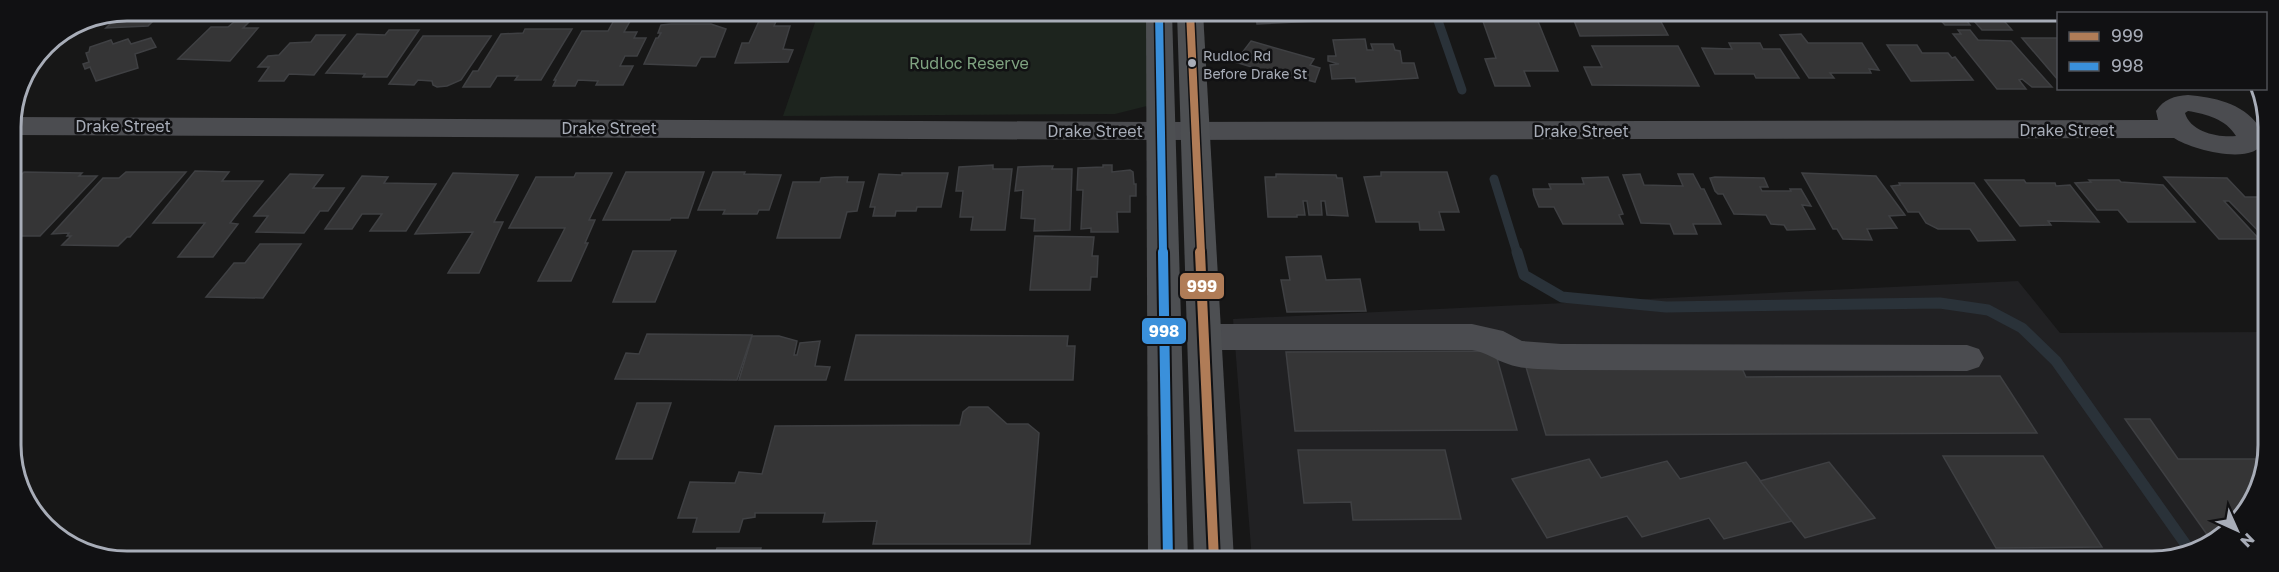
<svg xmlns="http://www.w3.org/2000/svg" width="2279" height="572" viewBox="0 0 2279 572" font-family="'Golos Text',sans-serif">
  <rect width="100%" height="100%" fill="#171717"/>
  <!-- built -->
  <polygon fill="#212123" points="2018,281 2060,333 2266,332 2266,468 2229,533 2159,561 1252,560 1233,319"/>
  <!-- green -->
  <polygon fill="#1d241e" points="819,11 1153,12 1154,94 1147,106 1115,114 783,116"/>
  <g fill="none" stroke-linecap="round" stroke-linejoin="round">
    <!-- stream-far1 -->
    <g stroke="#2a3239" stroke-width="9">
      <polyline points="1435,12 1462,90"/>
      <polyline points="1494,179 1517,253"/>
    </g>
    <!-- stream -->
    <polyline stroke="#2a3239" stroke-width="11" points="1517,252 1524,275 1562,297 1666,307 1940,303 1988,310 2022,328 2056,361 2189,549"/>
  </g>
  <!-- building -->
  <g fill="#353536" stroke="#3f4043" stroke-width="1.5">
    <polygon points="129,11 205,11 201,14 160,14 148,26 106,28 122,13"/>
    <polygon points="1256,12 1324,12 1324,13 1317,13 1318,21 1257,24"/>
    <polygon points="1483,12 1535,14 1558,71 1524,71 1530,86 1495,86 1485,59 1496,58 1480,13"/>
    <polygon points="1577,12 1641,12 1645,20 1660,20 1668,35 1580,36 1573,18 1580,18"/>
    <polygon points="1934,13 1997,13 2012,30 1982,30 1974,21 1966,20 1970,25 1945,25"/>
    <polygon points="617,15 633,16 624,32 637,32 634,38 646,38 637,56 625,56 620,66 633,66 623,85 596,85 598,81 578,80 575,86 553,86 556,80 554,80 582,31 608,31"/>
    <polygon points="760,19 777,19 774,26 790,26 783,49 793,50 788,62 735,63 742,43 749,43"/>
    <polygon points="234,22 249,22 243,28 258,28 230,61 178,59 211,27 228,27"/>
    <polygon points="671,24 711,24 726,29 715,57 701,57 696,66 644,64 656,38 658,38 661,33 658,33 661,25"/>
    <polygon points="525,29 572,29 541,80 515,80 518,76 497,76 490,87 463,87 473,71 478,71 501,34 523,33"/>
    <polygon points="389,30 419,30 387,77 363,77 365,74 326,73 357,34 385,35"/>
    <polygon points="1958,30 1970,30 1978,40 2011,41 2052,87 2032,87 2022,79 2019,80 2026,89 1997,89 1953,34 1961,34"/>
    <polygon points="1801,34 1808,43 1862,43 1879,70 1869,69 1871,73 1830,73 1834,78 1809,78 1780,35"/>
    <polygon points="316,35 345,35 314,75 289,74 284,81 259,81 269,67 258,67 268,56 279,55 290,43 311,42"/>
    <polygon points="423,36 491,36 461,80 447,86 437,87 433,85 432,81 418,80 414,85 389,84"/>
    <polygon points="151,38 156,47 135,54 138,68 96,81 90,67 85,69 83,64 89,62 86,53 89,52 90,47 111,40 113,44 128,39 131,44"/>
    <polygon points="2022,38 2058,38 2058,80"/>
    <polygon points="1365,39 1367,50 1373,50 1371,44 1393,44 1395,50 1400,51 1402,63 1414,63 1418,78 1356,82 1355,78 1332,79 1330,65 1339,64 1328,61 1328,56 1336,56 1333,40"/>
    <polygon points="1251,41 1314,59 1310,65 1320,68 1315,82 1293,76 1289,78 1235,62"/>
    <polygon points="1729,43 1760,43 1763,49 1780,49 1799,78 1756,78 1754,74 1715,74 1702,48 1732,49"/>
    <polygon points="1887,45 1917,45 1922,53 1948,53 1952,58 1955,57 1973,80 1911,81"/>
    <polygon points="1592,46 1678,46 1699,86 1592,85 1584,67 1602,67"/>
    <polygon points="993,165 993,169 1012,169 1005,230 971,230 973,217 960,217 963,191 956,191 959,167"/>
    <polygon points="1103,165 1112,165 1112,172 1130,170 1133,172 1134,184 1136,184 1136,196 1130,196 1130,212 1117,212 1118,232 1091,232 1091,228 1081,229 1083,190 1077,190 1078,168 1103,167"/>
    <polygon points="1043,166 1053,166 1052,169 1072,169 1070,230 1034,231 1035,219 1021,218 1023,190 1015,191 1018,167"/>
    <polygon points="195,171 229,172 222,181 263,181 230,223 238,224 213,257 178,257 205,223 153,223"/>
    <polygon points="24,172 82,173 79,176 97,176 40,236 16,236 11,241 11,185"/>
    <polygon points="126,172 186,172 130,237 127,237 118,246 62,245 71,236 67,236 69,233 52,234 103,178 119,178"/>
    <polygon points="626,172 704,172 688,218 671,218 670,220 603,220"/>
    <polygon points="713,172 745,172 744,174 781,175 769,210 759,210 757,214 723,214 725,210 698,210"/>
    <polygon points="1381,172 1447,172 1459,212 1439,212 1444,230 1420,230 1419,222 1376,222 1364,177 1381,176"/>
    <polygon points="453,173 518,175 494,222 503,222 479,273 448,273 473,232 415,234"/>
    <polygon points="576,173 612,173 589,220 595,220 585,243 588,243 571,281 538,281 565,228 509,228 536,177 574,177"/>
    <polygon points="902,173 948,173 941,207 917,207 916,211 896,211 895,216 873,216 875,207 870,207 879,174 902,175"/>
    <polygon points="1802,173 1876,176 1905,215 1889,216 1897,228 1867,229 1872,240 1843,239 1837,229 1833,229"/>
    <polygon points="290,174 323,175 313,188 344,188 328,211 320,211 304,233 256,232 268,216 254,216"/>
    <polygon points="1276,174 1336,175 1337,178 1342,178 1348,216 1327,215 1325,201 1321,201 1322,215 1309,215 1307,201 1303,201 1305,215 1297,215 1297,217 1268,217 1265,177 1276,177"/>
    <polygon points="1640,174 1644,185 1683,186 1678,174 1693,174 1701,189 1704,189 1721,224 1693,224 1697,234 1674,234 1670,224 1641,223 1623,175"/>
    <polygon points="362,176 388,177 384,183 436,184 406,231 370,231 382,214 362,214 352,229 325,229"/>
    <polygon points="835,177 848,177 847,182 864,182 857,211 847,212 840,238 777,238 793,182 820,182 821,178"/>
    <polygon points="1608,177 1623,214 1619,215 1623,224 1563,224 1554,207 1539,207 1534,195 1533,189 1551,189 1549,184 1584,184 1582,178"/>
    <polygon points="1715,177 1764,178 1768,187 1760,187 1762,191 1791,191 1790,189 1801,189 1811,206 1802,205 1815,229 1787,230 1784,225 1771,224 1766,215 1734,214 1723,194 1718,194 1715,191 1710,178"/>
    <polygon points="2164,177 2227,178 2245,197 2266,197 2266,239 2229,201 2224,201 2259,239 2219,239"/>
    <polygon points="1985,180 2024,180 2026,183 2055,183 2056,186 2070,185 2099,222 2048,221 2051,225 2020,226"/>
    <polygon points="2089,180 2119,180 2121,182 2163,185 2195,222 2128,222 2118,210 2097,210 2075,183 2091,182"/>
    <polygon points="1899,183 1974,183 2015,240 1978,241 1970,229 1938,229 1926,223 1919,212 1908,212 1891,186 1900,185"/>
    <polygon points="1035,236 1094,237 1092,256 1098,256 1097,277 1091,277 1090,290 1030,290"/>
    <polygon points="260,244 301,244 263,298 206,297 234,263 245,263"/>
    <polygon points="633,251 676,251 655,302 613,302"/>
    <polygon points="1321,256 1326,280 1360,279 1366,311 1287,312 1281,280 1290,280 1286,257"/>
    <polygon points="647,334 752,335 737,380 615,379 626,353 639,354"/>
    <polygon points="856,335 1068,336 1067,346 1075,346 1073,380 845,380"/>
    <polygon points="752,336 779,336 797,341 794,355 797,355 800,343 820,341 815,366 830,367 826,380 739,380"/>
    <polygon points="1495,351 1517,430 1295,431 1286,352"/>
    <polygon points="1741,366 1746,377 2000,376 2037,433 1546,435 1526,367"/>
    <polygon points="637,403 671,403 652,459 616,459"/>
    <polygon points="969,407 988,407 1007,424 1028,424 1039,433 1030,544 873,544 877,521 823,522 825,513 755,513 755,517 743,519 739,532 693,532 697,518 678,518 690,482 735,483 739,472 762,474 775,426 960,425 963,412"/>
    <polygon points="2125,419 2150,419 2178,459 2266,459 2266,468 2229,533 2211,540"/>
    <polygon points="1298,450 1445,450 1461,519 1353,520 1351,502 1304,503"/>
    <polygon points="1943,456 2043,456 2102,547 1996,548"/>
    <polygon points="1589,459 1601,478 1667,461 1680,479 1746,462 1792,521 1724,539 1709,518 1642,537 1627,516 1547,538 1512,479"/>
    <polygon points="1829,462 1875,518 1805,538 1760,481"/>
    <polygon points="717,548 761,548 758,560 713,560"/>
    <polygon points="821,552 1047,552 1046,560 819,560"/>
    <polygon points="1953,555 1956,561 1328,560 1327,558"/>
  </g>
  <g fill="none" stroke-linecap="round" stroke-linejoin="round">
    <!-- minor -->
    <g fill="#4b4c50" fill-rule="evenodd">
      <polygon points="2087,13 2113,13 2114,14 2087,14"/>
      <path d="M2188 95C2213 97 2242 103 2258 125 2262 130 2266 135 2264 141 2254 167 2190 149 2174 138L1160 140 11 135V117L1160 122 2158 120 2156 111C2164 99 2174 96 2188 95ZM2188 111C2206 114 2226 119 2236 136 2219 138 2190 132 2185 113Z"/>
      <path d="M1205 324H1472L1503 331 1522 341 1561 344 1967 345 1979 349 1984 358 1979 367 1967 371 1561 370C1544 369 1524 370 1508 364 1495 360 1486 352 1472 350H1205L1193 346 1188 337 1193 328Z"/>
    </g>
    <!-- major -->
    <g fill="#4d4f52" fill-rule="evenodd">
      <polygon points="1146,12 1172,12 1188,560 1148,560"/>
      <polygon points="1177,12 1203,12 1234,560 1194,560"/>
    </g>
    <!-- bus-1-far1 casing -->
    <g stroke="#111113" stroke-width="11">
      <polyline id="bus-1-far1" points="1190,12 1201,253"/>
    </g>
    <!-- bus-1 casing -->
    <g stroke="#111113" stroke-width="14">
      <polyline id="bus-1" points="1200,252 1214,560"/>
    </g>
    <!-- bus-2-far1 casing -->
    <g stroke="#111113" stroke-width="11">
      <polyline id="bus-2-far1" points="1159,12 1163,253"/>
    </g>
    <!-- bus-2 casing -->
    <g stroke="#111113" stroke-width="14">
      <polyline id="bus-2" points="1163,252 1168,560"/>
    </g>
    <!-- bus-1-far1 -->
    <use href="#bus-1-far1" stroke="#b07c57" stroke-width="8"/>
    <!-- bus-1 -->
    <use href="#bus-1" stroke="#b07c57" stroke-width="10"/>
    <!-- bus-2-far1 -->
    <use href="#bus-2-far1" stroke="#3a90db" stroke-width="8"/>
    <!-- bus-2 -->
    <use href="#bus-2" stroke="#3a90db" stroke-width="10"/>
  </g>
  <!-- markers -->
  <circle fill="#a8adb8" stroke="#111113" stroke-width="2" cx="1192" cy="63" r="5"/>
  <g text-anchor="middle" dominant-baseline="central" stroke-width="5" stroke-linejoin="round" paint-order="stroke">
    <!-- bus labels -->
    <g font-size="14" fill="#a8adb8" stroke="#111113" text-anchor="start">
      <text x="1203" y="55">Rudloc Rd<tspan x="1203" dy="18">Before Drake St</tspan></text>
    </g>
    <!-- park labels -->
    <g font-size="16" fill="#7fa381" stroke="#111113">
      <text x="969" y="63">Rudloc Reserve</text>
    </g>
    <!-- street labels -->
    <g font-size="16" fill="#a8adb8" stroke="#111113">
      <text x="123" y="126">Drake Street</text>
      <text x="609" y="128">Drake Street</text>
      <text x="2067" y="130">Drake Street</text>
      <text x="1095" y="131">Drake Street</text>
      <text x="1581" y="131">Drake Street</text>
    </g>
  </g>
  <!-- crop -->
  <path d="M0 0H2279V572H0ZM127 21H2152A106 106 0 0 1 2258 127V445A106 106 0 0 1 2152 551H127A106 106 0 0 1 21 445V127A106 106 0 0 1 127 21Z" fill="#111113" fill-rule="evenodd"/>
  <path fill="none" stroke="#a8adb8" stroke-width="3" d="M127 21H2152A106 106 0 0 1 2258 127V445A106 106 0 0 1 2152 551H127A106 106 0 0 1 21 445V127A106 106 0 0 1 127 21Z"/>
  <g stroke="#111113" stroke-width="2">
    <rect x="1179" y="272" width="46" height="28" rx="6" fill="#b07c57"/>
    <rect x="1141" y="317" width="46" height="28" rx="6" fill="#3a90db"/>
  </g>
  <g font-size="16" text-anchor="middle" font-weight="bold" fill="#fff">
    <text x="1202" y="292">999</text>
    <text x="1164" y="337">998</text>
  </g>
  <!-- legend -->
  <rect x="2057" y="12" width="210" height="78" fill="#111113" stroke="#4d4f55" stroke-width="1.5"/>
  <rect x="2069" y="32" width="30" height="9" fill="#b07c57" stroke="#4d4f55" stroke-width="1.5"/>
  <text x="2111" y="42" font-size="18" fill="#a8adb8">999</text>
  <rect x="2069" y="62" width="30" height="9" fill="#3a90db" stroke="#4d4f55" stroke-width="1.5"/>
  <text x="2111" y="72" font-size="18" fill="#a8adb8">998</text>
  <!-- north arrow -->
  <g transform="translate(2237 530) rotate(135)" stroke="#111113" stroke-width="4.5" paint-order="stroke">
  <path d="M0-4.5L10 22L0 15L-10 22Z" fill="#a8adb8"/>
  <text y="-9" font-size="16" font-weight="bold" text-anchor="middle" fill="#a8adb8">N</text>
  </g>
</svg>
